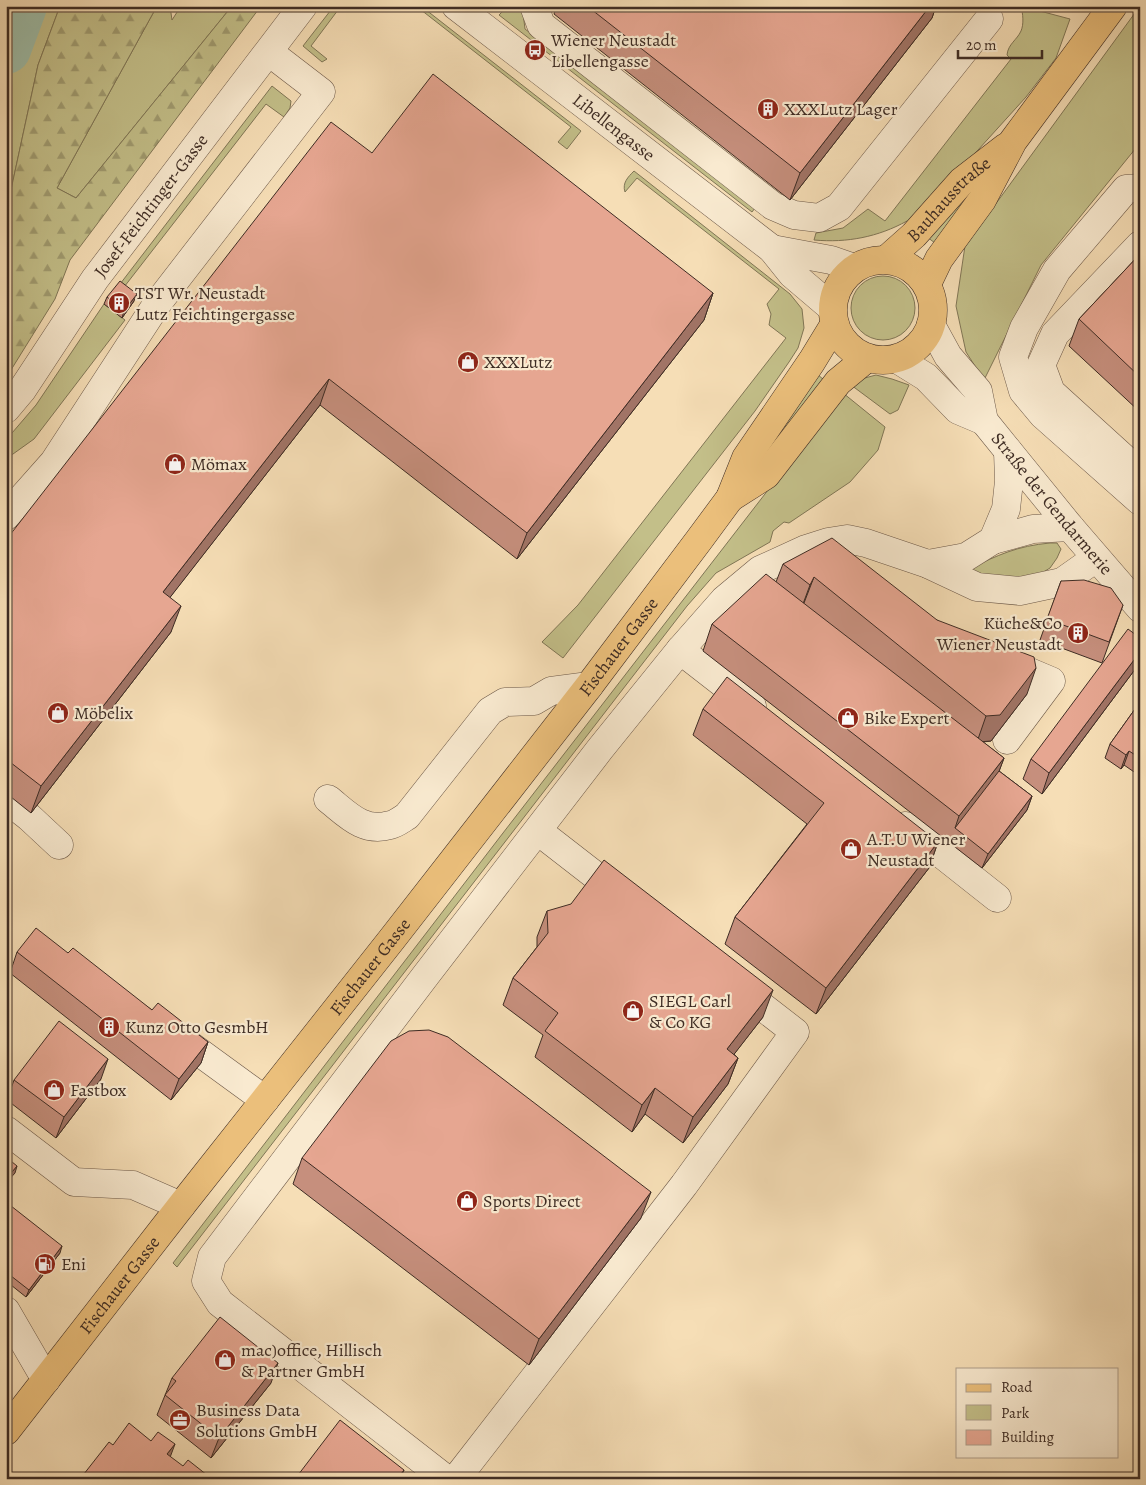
<svg xmlns="http://www.w3.org/2000/svg" width="1146" height="1485" viewBox="0 0 1146 1485" font-family="Alegreya,serif">
  <defs>
    <pattern id="forest-firs" width="22" height="20" patternUnits="userSpaceOnUse" patternTransform="scale(1.25)"><rect width="22" height="20" fill="#c3bf89"/><path d="M5 1l3.5 6h-7zM16 11l3.5 6h-7z" fill="#a09b70"/></pattern>
  </defs>
  <rect width="100%" height="100%" fill="#f6deb6"/>
  <filter id="stains"><feTurbulence type="fractalNoise" baseFrequency=".004" numOctaves="4"/><feColorMatrix values="0 0 0 0 .2 0 0 0 0 .09 0 0 0 0 .02 0 0 0 .5 -.17"/></filter>
  <radialGradient id="worn" r=".72"><stop offset=".6" stop-color="#630" stop-opacity="0"/><stop offset="1" stop-color="#630" stop-opacity=".3"/></radialGradient>
  <!-- green -->
  <g fill="#c3bf89" stroke="#807656">
    <polygon points="6,6 60,6 38,65 9,199 6,207"/>
    <polygon points="157,6 170,6 172,20 181,6 232,6 76,198 57,188"/>
    <polygon points="334,6 341,6 311,46 327,59 322,62 303,46"/>
    <polygon points="416,6 421,6 581,131 567,149 558,142 571,127"/>
    <path d="M1021 6 1070 19 1056 58 1026 97 911 224 907 221C878 237 847 243 814 240L816 233 843 228 868 209 885 221 1011 59 1007 55C1008 44 1017 40 1021 31 1024 24 1023 14 1021 6Z"/>
    <polygon points="1140,6 1140,143 1041,265 984,380 966,352 956,306 965,246"/>
    <polygon points="514,7 523,13 525,29 755,208 752,212 499,15 506,8"/>
    <polygon points="272,86 291,101 290,108 284,117 266,104 121,291 117,288"/>
    <path d="M634 171 790 294 802 309 804 328 798 348 789 362 755 411 563 658 542 642 578 605 786 338 769 325 771 314 767 304 779 289 637 178 625 192C622 183 628 177 634 171Z"/>
    <polygon points="971,189 975,192 935,243 927,237"/>
    <circle cx="883" cy="308" r="32"/>
    <polygon points="104,304 125,320 34,439 6,459 6,440 36,405"/>
    <polygon points="817,374 824,380 757,467 753,464"/>
    <polygon points="876,375 892,379 909,385 898,410 890,414 851,385 861,379"/>
    <polygon points="843,393 885,427 878,450 850,482 789,523 784,522 773,531 770,542 716,573 687,606 177,1267 173,1263 503,833"/>
    <path d="M1050 543H1057L1061 549 1057 558 1050 568 1032 579 997 581 969 569C998 555 1017 546 1050 543Z"/>
  </g>
  <!-- forest -->
  <polygon fill="url(#forest-firs)" stroke="#807656" points="60,6 157,6 57,188 76,198 232,6 261,6 70,260 55,299 6,378 6,207 9,199 38,65"/>
  <g fill="none" stroke-linecap="round" stroke-linejoin="round">
    <!-- river -->
    <polyline stroke="#9ebda8" stroke-width="50" points="6,49 22,6"/>
    <!-- minor casing -->
    <g stroke="#6c5848" stroke-width="29">
      <g id="minor">
        <path id="s1" d="M456 6 772 249 792 274 832 308"/>
        <polyline points="534,6 541,25 773,206 794,215 819,218 839,207 989,19"/>
        <polyline points="1140,188 1126,189 1057,270 1024,328 1013,357 1023,391 1043,415 1140,501"/>
        <polyline points="1140,245 1055,334 1041,365 1051,392 1140,473"/>
        <polyline points="772,249 831,260 854,268"/>
        <path id="s2" d="M931 325 948 356 978 391 984 421 1070 527 1140 608"/>
        <polyline points="897,359 926,377 958,410 984,421"/>
        <path id="s3" d="M6 409 22 390 95 279 303 6"/>
        <polyline points="6,516 54,462 157,304 321,92 269,52"/>
        <polyline points="993,540 1006,509 1009,481 1008,451"/>
        <polyline points="928,564 966,557 993,540 1033,529 1070,527"/>
        <polyline points="680,650 752,706"/>
        <polyline points="1001,660 1051,681 1007,740"/>
        <polyline points="6,799 29,817 59,845"/>
        <path d="M328 799C347 814 363 833 390 825 396 824 402 819 407 816L490 711 505 702 534 701 551 691 589 686"/>
        <polyline points="906,826 997,898"/>
        <polyline points="538,831 623,897"/>
        <polyline points="173,1033 265,1100"/>
        <polyline points="6,1130 74,1182 133,1185 181,1206"/>
        <polyline points="6,1311 46,1380"/>
        <polyline points="446,1479 220,1303 206,1281 212,1257 426,975 600,749 680,650 724,600 760,570 806,549 828,542 847,539 866,543 928,564 977,587 1020,591 1062,582 1096,558"/>
        <polyline points="456,1479 684,1185 795,1032 737,987"/>
      </g>
    </g>
    <!-- major casing -->
    <g stroke="#3e2c24" stroke-width="29">
      <g id="major">
        <path id="s4" d="M887 259 914 235 962 181 1006 147"/>
        <circle cx="883" cy="310" r="50"/>
        <polyline points="927,284 939,259 982,200 1013,141 1113,6"/>
        <polyline points="730,498 766,475 838,382 867,358"/>
        <path id="s5" d="M6 1431 181 1206 392 939 589 686 699 540 730 498 746 458 812 361 834 325"/>
      </g>
    </g>
    <!-- minor -->
    <use href="#minor" stroke="#f9ead0" stroke-width="28"/>
    <!-- major -->
    <use href="#major" stroke="#ebbf7b" stroke-width="28"/>
  </g>
  <!-- wall -->
  <g fill="#c68f7d" stroke="#3e2c24">
    <polygon points="557,6 936,6 932,18 790,200 554,14"/>
    <polygon points="372,153 713,293 704,320 517,559 320,405 170,597 171,632 31,813 6,793 6,540"/>
    <polygon points="1140,254 1140,412 1069,346 1079,319"/>
    <polygon points="107,297 134,301 122,318 104,304"/>
    <polygon points="783,564 937,620 1027,694 991,741 983,742 1004,758 999,771 1032,796 1027,810 982,868 703,651 712,624 776,582"/>
    <polygon points="1061,581 1123,605 1102,663 1040,640"/>
    <polygon points="1139,664 1042,794 1023,779 1031,759"/>
    <polygon points="1140,702 1140,776 1124,765 1121,769 1105,758 1110,744"/>
    <polygon points="703,709 938,842 929,868 816,1014 725,944 735,917 807,824 693,735"/>
    <polygon points="547,911 763,1017 734,1054 738,1058 728,1084 683,1143 645,1114 632,1132 535,1057 543,1035 503,1005 513,978 537,947 537,937"/>
    <polygon points="17,952 68,953 152,1010 208,1042 201,1063 171,1100 10,973"/>
    <polygon points="101,1079 56,1138 7,1100 14,1080"/>
    <polygon points="302,1158 641,1218 529,1365 293,1184"/>
    <polygon points="6,1202 60,1253 26,1297 6,1281"/>
    <polygon points="172,1378 271,1383 211,1458 157,1415"/>
  </g>
  <!-- shaded-wall -->
  <g fill="#a17466" stroke="#3e2c24">
    <polygon points="930,6 936,6 932,18 790,200 800,173"/>
    <polygon points="713,293 704,320 517,559 527,533"/>
    <polygon points="137,294 134,301 122,318 124,311"/>
    <polygon points="329,379 320,405 154,618 163,592"/>
    <polygon points="814,577 804,603 800,612 810,585"/>
    <polygon points="181,606 171,632 31,813 41,786"/>
    <polygon points="1140,652 1139,664 1042,794 1049,773"/>
    <polygon points="1036,668 1027,694 991,741 977,742 986,716"/>
    <polygon points="1129,751 1124,765 1121,769 1126,755"/>
    <polygon points="1004,758 994,785 955,828 959,816"/>
    <polygon points="1032,796 1027,810 982,868 988,854"/>
    <polygon points="938,842 929,868 816,1014 826,988"/>
    <polygon points="773,990 763,1017 718,1075 727,1049"/>
    <polygon points="208,1042 201,1063 171,1100 179,1079"/>
    <polygon points="738,1058 728,1084 683,1143 693,1117"/>
    <polygon points="108,1059 101,1079 56,1138 64,1117"/>
    <polygon points="655,1088 645,1114 632,1132 642,1105"/>
    <polygon points="17,1166 15,1173 6,1183 6,1179"/>
    <polygon points="651,1192 641,1218 529,1365 539,1339"/>
    <polygon points="62,1246 60,1253 26,1297 29,1290"/>
    <polygon points="278,1363 271,1383 211,1458 219,1438"/>
    <polygon points="175,1444 165,1471 167,1454"/>
    <polygon points="404,1470 400,1479 397,1479"/>
  </g>
  <!-- building -->
  <g fill="#e6a691" stroke="#3e2c24">
    <polygon points="587,6 930,6 800,173"/>
    <polygon points="433,74 713,293 527,533 329,379 163,592 181,606 41,786 6,759 6,540 331,122 372,153"/>
    <polygon points="1140,254 1140,377 1079,319"/>
    <polygon points="120,281 137,294 124,311 107,297"/>
    <polygon points="832,538 937,620 1034,657 1036,668 1000,715 986,716 814,577 810,585 783,564"/>
    <polygon points="766,574 1004,758 959,816 712,624"/>
    <polygon points="1084,580 1111,588 1123,605 1109,642 1047,619 1061,581"/>
    <polygon points="1128,629 1140,638 1140,652 1049,773 1031,759"/>
    <polygon points="727,677 938,842 826,988 735,917 824,803 703,709"/>
    <polygon points="1140,702 1140,758 1129,751 1126,755 1110,744"/>
    <polygon points="999,771 1032,796 988,854 955,828"/>
    <polygon points="604,860 773,990 727,1049 738,1058 693,1117 655,1088 642,1105 545,1031 558,1013 513,978 548,933 547,911 571,904"/>
    <polygon points="36,928 68,953 73,948 152,1010 158,1003 208,1042 179,1079 17,952"/>
    <polygon points="59,1021 108,1059 64,1117 14,1080"/>
    <polygon points="429,1030 448,1037 651,1192 539,1339 302,1158 391,1041 409,1031"/>
    <polygon points="6,1157 17,1166 6,1179"/>
    <polygon points="6,1202 62,1246 29,1290 6,1272"/>
    <polygon points="220,1317 278,1363 219,1438 165,1395 176,1381 172,1378"/>
    <polygon points="340,1420 404,1470 397,1479 295,1479"/>
    <polygon points="129,1423 151,1441 158,1432 175,1444 167,1454 183,1466 188,1460 212,1479 80,1479 109,1442 113,1445"/>
  </g>
  <!-- icons -->
  <defs>
    <g id="bus-disc" transform="scale(1.125)"><circle r="9.5" fill="#8f2418" stroke="#f9ead0"/><path d="M-5-6H5V4H4V6H2V4H-2V6H-4V4H-5ZM-3.5-4V0h7V-4ZM-3.5 1.2v1.5H-2V1.2ZM2 1.2v1.5H3.5V1.2Z" fill="#fff"/></g>
    <g id="building-disc" transform="scale(1.125)"><circle r="9.5" fill="#8f2418" stroke="#f9ead0"/><path d="M-4-6H4V6H1V3H-1V6H-4ZM-2.5-4.3h1.7v1.8h-1.7ZM.8-4.3h1.7v1.8H.8ZM-2.5-1h1.7V.8h-1.7ZM.8-1h1.7V.8H.8Z" fill="#fff"/></g>
    <g id="shop-disc" transform="scale(1.125)"><circle r="9.5" fill="#8f2418" stroke="#f9ead0"/><path d="M-5-2.5h2.3a2.7 3.5 0 0 1 5.4 0H5L5.5 6h-11ZM-1.5-2.5h3a1.5 2.3 0 0 0-3 0Z" fill="#fff"/></g>
    <g id="fuel-disc" transform="scale(1.125)"><circle r="9.5" fill="#8f2418" stroke="#f9ead0"/><path d="M-5.5-6h7V0h2V4h1.3V-2.5L3-4.5l.8-.8L6-3V5H2.5V1h-1V6h-7ZM-4.2-4.7v3.2H.2V-4.7Z" fill="#fff"/></g>
    <g id="office-disc" transform="scale(1.125)"><circle r="9.5" fill="#8f2418" stroke="#f9ead0"/><path d="M-6-3h4V-5.5h4V-3h4V5H-6ZM-1-4.5V-3h2v-1.5ZM-6 0V1H6V0Z" fill="#fff"/></g>
  </defs>
  <g fill-rule="evenodd">
    <use href="#bus-disc" x="535" y="50"/>
    <use href="#building-disc" x="768" y="109"/>
    <use href="#building-disc" x="119" y="303"/>
    <use href="#shop-disc" x="468" y="362"/>
    <use href="#shop-disc" x="175" y="464"/>
    <use href="#building-disc" x="1078" y="633"/>
    <use href="#shop-disc" x="58" y="713"/>
    <use href="#shop-disc" x="848" y="718"/>
    <use href="#shop-disc" x="851" y="849"/>
    <use href="#shop-disc" x="633" y="1011"/>
    <use href="#building-disc" x="109" y="1027"/>
    <use href="#shop-disc" x="54" y="1090"/>
    <use href="#shop-disc" x="467" y="1201"/>
    <use href="#fuel-disc" x="45" y="1264"/>
    <use href="#shop-disc" x="225" y="1360"/>
    <use href="#office-disc" x="180" y="1420"/>
  </g>
  <g text-anchor="middle" dominant-baseline="central" stroke-width="4.5" stroke-linejoin="round" paint-order="stroke">
    <!-- poi labels -->
    <g font-size="18" fill="#3e2c24" stroke="#f9ead0" text-anchor="start">
      <text x="551" y="40">Wiener Neustadt<tspan x="551" dy="21">Libellengasse</tspan></text>
      <text x="784" y="109">XXXLutz Lager</text>
      <text x="135" y="293">TST Wr. Neustadt<tspan x="135" dy="21">Lutz Feichtingergasse</tspan></text>
      <text x="484" y="362">XXXLutz</text>
      <text x="191" y="464">Mömax</text>
      <text x="1062" y="623" text-anchor="end">Küche&amp;Co<tspan x="1062" dy="21">Wiener Neustadt</tspan></text>
      <text x="74" y="713">Möbelix</text>
      <text x="864" y="718">Bike Expert</text>
      <text x="867" y="839">A.T.U Wiener<tspan x="867" dy="21">Neustadt</tspan></text>
      <text x="649" y="1001">SIEGL Carl<tspan x="649" dy="21">&amp; Co KG</tspan></text>
      <text x="125" y="1027">Kunz Otto GesmbH</text>
      <text x="70" y="1090">Fastbox</text>
      <text x="483" y="1201">Sports Direct</text>
      <text x="61" y="1264">Eni</text>
      <text x="241" y="1350">mac)office, Hillisch<tspan x="241" dy="21">&amp; Partner GmbH</tspan></text>
      <text x="196" y="1410">Business Data<tspan x="196" dy="21">Solutions GmbH</tspan></text>
    </g>
    <!-- street labels -->
    <g font-size="18" fill="#3e2c24" stroke="#f9ead0">
      <text stroke="none"><textPath href="#s1" startOffset="199">Libellengasse</textPath></text>
      <text stroke="none"><textPath href="#s4" startOffset="86">Bauhausstraße</textPath></text>
      <text stroke="none"><textPath href="#s3" startOffset="250">Josef-Feichtinger-Gasse</textPath></text>
      <text stroke="none"><textPath href="#s2" startOffset="219">Straße der Gendarmerie</textPath></text>
      <text stroke="none"><textPath href="#s5" startOffset="995">Fischauer Gasse</textPath></text>
      <text stroke="none"><textPath href="#s5" startOffset="590">Fischauer Gasse</textPath></text>
      <text stroke="none"><textPath href="#s5" startOffset="185">Fischauer Gasse</textPath></text>
    </g>
  </g>
  <!-- margin -->
  <rect width="1146" height="1485" fill="none" stroke="#f6deb6" stroke-width="25"/>
  <rect x="8" y="8" width="1131" height="1470" fill="none" stroke="#3e2c24" stroke-width="2.5"/>
  <rect x="12" y="12" width="1121" height="1460" fill="none" stroke="#3e2c24"/>
  <!-- legend -->
  <rect x="956" y="1368" width="162" height="90" fill="#f9ead0" stroke="#ae9e8b"/>
  <rect x="966" y="1384" width="25" height="8" fill="#ebbf7b" stroke="#ae9e8b"/>
  <text x="1001" y="1392" font-size="15" fill="#3e2c24">Road</text>
  <rect x="966" y="1405" width="25" height="15" fill="#c3bf89" stroke="#ae9e8b"/>
  <text x="1001" y="1418" font-size="15" fill="#3e2c24">Park</text>
  <rect x="966" y="1430" width="25" height="15" fill="#e6a691" stroke="#ae9e8b"/>
  <text x="1001" y="1442" font-size="15" fill="#3e2c24">Building</text>
  <!-- scale -->
  <path d="M958 50v8h84v-8" fill="none" stroke="#3e2c24" stroke-width="2.5"/>
  <text x="966" y="50" font-size="15" fill="#3e2c24" stroke="#f9ead0" stroke-width="4" paint-order="stroke">20 m</text>
  <rect width="100%" height="100%" filter="url(#stains)"/>
  <rect width="100%" height="100%" fill="url(#worn)"/>
</svg>
